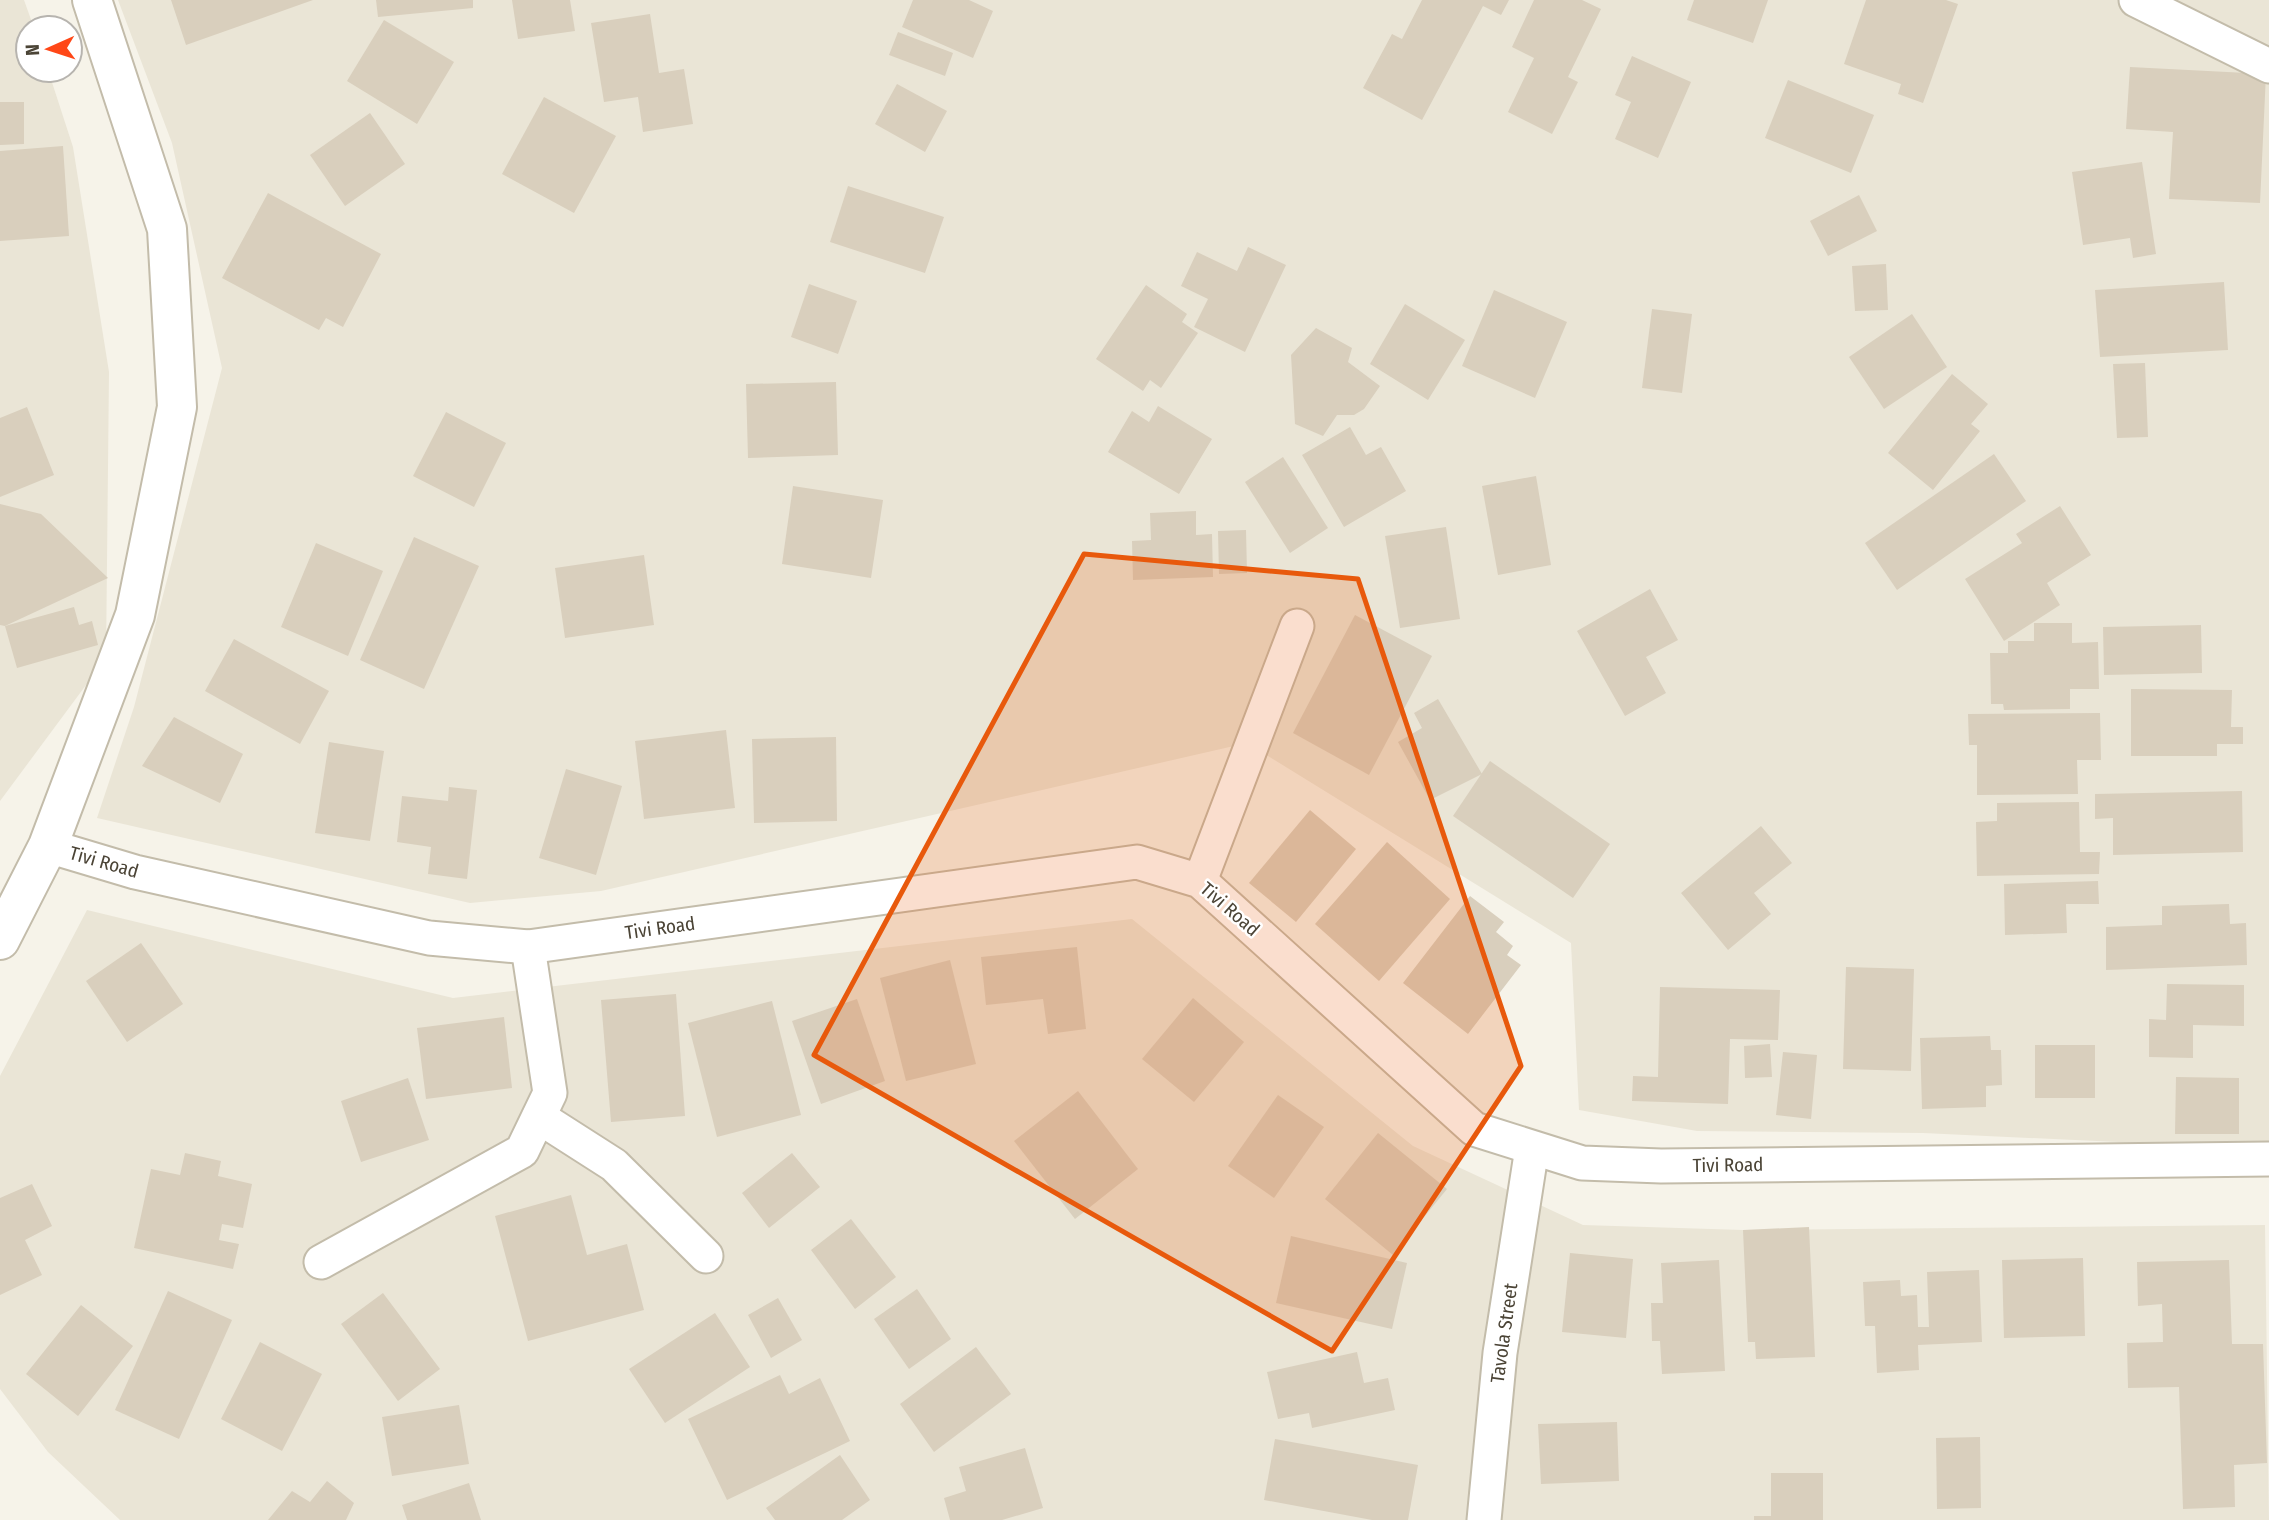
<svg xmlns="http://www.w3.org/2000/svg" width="2269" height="1520" viewBox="0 0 2269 1520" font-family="'Fira Sans Condensed',sans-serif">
  <rect width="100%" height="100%" fill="#f6f3e9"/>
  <!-- residential -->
  <g fill="#eae5d6">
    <polygon points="0,0 24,0 34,28 28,28 28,70 48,70 73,147 109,372 106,658 0,801"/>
    <polygon points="118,0 2269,0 2269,1149 1923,1133 1697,1131 1579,1110 1571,943 1247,743 601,891 470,903 97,818 134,707 222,368 172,143"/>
    <polygon points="87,910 453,998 1132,919 1413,1146 1583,1225 1743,1230 2265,1225 2269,1520 120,1520 48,1452 0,1389 0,1076"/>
  </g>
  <!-- building -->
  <g fill="#d9cfbd">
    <polygon points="171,0 313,0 186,45"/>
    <polygon points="376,0 473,0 473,8 378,17"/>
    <polygon points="512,0 570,0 575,31 518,39"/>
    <polygon points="913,0 969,0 993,11 973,58 902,27"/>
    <polygon points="1422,0 1509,0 1501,15 1483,6 1422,120 1363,88 1392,34 1402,39"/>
    <polygon points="1534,0 1582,0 1601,9 1568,77 1578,82 1552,134 1508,112 1534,58 1512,47"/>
    <polygon points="1694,0 1768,0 1753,43 1687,20"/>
    <polygon points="1866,0 1946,0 1958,4 1923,103 1898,94 1901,84 1844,64"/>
    <polygon points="650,14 659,73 684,69 693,124 643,132 638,97 604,102 591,23"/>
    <polygon points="384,20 454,62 417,124 347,81"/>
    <polygon points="898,32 953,53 945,76 889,55"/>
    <polygon points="1632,56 1691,82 1658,158 1615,139 1631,102 1615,95"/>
    <polygon points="2130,67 2266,74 2260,203 2169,199 2173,132 2126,129"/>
    <polygon points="1788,80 1874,115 1851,173 1765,138"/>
    <polygon points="897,84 947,111 925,152 875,124"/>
    <polygon points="544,97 616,136 574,213 502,174"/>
    <polygon points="0,102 24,102 24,144 0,145"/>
    <polygon points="370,113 405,164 345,206 310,155"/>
    <polygon points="63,146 69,236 0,241 0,151"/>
    <polygon points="2142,162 2156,254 2133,258 2130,238 2083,245 2072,172"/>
    <polygon points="848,186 944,217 925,273 830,242"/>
    <polygon points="268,193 381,254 343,327 326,318 319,330 222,278"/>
    <polygon points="1859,195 1877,231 1828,256 1810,221"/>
    <polygon points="1248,247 1286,265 1245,352 1194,327 1208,299 1181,286 1197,252 1237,271"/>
    <polygon points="1886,264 1888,310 1855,311 1852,266"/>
    <polygon points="2224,282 2228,350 2100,357 2095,290"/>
    <polygon points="809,284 857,301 838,354 791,337"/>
    <polygon points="1146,285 1187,314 1182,322 1198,333 1161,388 1150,380 1143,391 1096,359"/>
    <polygon points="1494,290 1567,322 1535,398 1462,366"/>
    <polygon points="1405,304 1465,340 1428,400 1370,364"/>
    <polygon points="1652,309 1692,314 1682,393 1642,388"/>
    <polygon points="1912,314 1947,367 1884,409 1849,357"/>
    <polygon points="1316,328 1352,348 1348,362 1380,386 1364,409 1354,415 1337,415 1323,436 1295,424 1291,355"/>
    <polygon points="2145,363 2148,437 2117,438 2113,364"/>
    <polygon points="1952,374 1988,404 1971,424 1980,431 1933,490 1888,453"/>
    <polygon points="836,382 838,455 748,458 746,384"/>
    <polygon points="1158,406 1212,439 1179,494 1108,452 1132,411 1149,422"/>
    <polygon points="27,407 54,475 0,497 0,418"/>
    <polygon points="446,412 506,443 474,507 413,476"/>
    <polygon points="1350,427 1366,455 1381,447 1406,491 1344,527 1302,455"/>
    <polygon points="1994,454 2026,501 1897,590 1865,543"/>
    <polygon points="1283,457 1328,528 1290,553 1245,482"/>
    <polygon points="1536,476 1551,565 1498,575 1482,486"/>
    <polygon points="793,486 883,500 871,578 782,564"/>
    <polygon points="0,504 41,514 108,578 5,626 0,625"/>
    <polygon points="2060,506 2091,555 2047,583 2060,605 2004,641 1965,579 2022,543 2016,534"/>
    <polygon points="1196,511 1196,535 1212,534 1213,577 1133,580 1132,541 1151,540 1150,513"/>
    <polygon points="1446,527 1460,619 1400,628 1385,536"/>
    <polygon points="1246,530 1247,573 1219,574 1218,531"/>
    <polygon points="414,537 479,566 424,689 360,660"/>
    <polygon points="316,543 383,571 348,656 281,627"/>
    <polygon points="644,555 654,625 565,638 555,568"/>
    <polygon points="1650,589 1678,640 1646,657 1666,693 1625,716 1577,631"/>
    <polygon points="74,607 79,625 92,621 98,645 17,668 5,626"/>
    <polygon points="1355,615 1432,656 1369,775 1293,733"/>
    <polygon points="2034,623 2072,623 2072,643 2098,642 2099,689 2070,689 2070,709 2004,710 2003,704 1991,704 1990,653 2008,653 2008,641 2034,641"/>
    <polygon points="2201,625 2202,673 2104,675 2103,627"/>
    <polygon points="234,639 329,691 300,744 205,691"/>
    <polygon points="2131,689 2232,690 2231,727 2243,727 2243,744 2217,744 2217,756 2131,756"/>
    <polygon points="1438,699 1482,774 1430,800 1398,742 1422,728 1414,713"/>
    <polygon points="2100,713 2101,760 2077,760 2078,794 1977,795 1977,745 1969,745 1968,714"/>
    <polygon points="174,717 243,754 220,803 142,766"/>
    <polygon points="726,730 735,808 644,819 635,741"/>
    <polygon points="836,737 837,821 754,823 752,739"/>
    <polygon points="329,742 384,751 370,841 315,833"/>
    <polygon points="1490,761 1610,844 1573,898 1453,816"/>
    <polygon points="566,769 622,786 596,875 539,858"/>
    <polygon points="449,787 477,790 467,879 428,874 431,847 397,842 402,796 448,801"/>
    <polygon points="2242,791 2243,852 2113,855 2113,818 2095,819 2095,794"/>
    <polygon points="2079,802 2080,852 2100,852 2099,874 1977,876 1976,822 1997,821 1997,803"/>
    <polygon points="1310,810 1356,849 1296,922 1249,883"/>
    <polygon points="1761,826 1792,863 1754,893 1771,914 1728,950 1681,893"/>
    <polygon points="1387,842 1450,899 1379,981 1315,924"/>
    <polygon points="2098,881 2099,904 2066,904 2067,933 2005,935 2004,884"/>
    <polygon points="1470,896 1504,922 1496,932 1513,946 1507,955 1521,965 1468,1034 1403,983"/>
    <polygon points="2229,904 2230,924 2246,923 2247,965 2106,970 2106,927 2162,925 2162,906"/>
    <polygon points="141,943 183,1004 127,1042 86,981"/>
    <polygon points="1077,947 1086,1029 1048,1034 1043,999 986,1005 981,957"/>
    <polygon points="950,960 976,1064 906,1081 880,978"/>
    <polygon points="1846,967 1914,969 1911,1071 1843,1069"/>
    <polygon points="2167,984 2244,985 2244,1026 2193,1025 2193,1058 2149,1057 2149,1019 2166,1020"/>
    <polygon points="1660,987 1780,990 1778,1040 1730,1039 1728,1104 1632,1101 1633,1076 1658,1077"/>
    <polygon points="676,994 685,1116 611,1122 601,1000"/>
    <polygon points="1193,998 1244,1042 1194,1102 1142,1059"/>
    <polygon points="857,999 885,1081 821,1104 792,1021"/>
    <polygon points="772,1001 801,1115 717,1137 688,1023"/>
    <polygon points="504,1017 512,1088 426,1099 417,1028"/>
    <polygon points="1990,1036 1991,1050 2001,1050 2002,1085 1986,1086 1986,1107 1922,1109 1920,1038"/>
    <polygon points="1770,1044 1772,1077 1745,1078 1744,1046"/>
    <rect x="2035" y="1045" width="60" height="53"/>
    <polygon points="1783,1052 1817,1055 1811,1119 1776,1115"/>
    <polygon points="2176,1077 2239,1078 2239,1134 2175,1134"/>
    <polygon points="408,1078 429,1140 361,1162 341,1101"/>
    <polygon points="1078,1091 1138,1169 1075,1219 1014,1141"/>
    <polygon points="1278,1095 1324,1127 1274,1198 1228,1166"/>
    <polygon points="1378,1133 1447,1189 1393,1255 1325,1199"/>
    <polygon points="185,1153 221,1161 218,1176 252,1184 243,1228 222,1224 219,1240 239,1244 233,1269 134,1248 151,1169 180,1175"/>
    <polygon points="792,1153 820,1187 769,1228 742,1193"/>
    <polygon points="32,1184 52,1226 25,1240 42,1275 0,1295 0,1198"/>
    <polygon points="571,1195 587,1255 627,1244 644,1310 528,1341 495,1216"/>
    <polygon points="851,1219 896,1277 855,1309 811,1250"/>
    <polygon points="1809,1227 1815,1357 1756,1359 1755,1342 1748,1342 1743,1230"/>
    <polygon points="1291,1236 1407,1263 1392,1329 1276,1303"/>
    <polygon points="1570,1253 1633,1259 1626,1338 1562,1332"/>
    <polygon points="2083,1258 2085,1336 2004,1338 2002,1260"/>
    <polygon points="1719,1260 1725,1371 1662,1374 1660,1341 1652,1341 1651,1303 1663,1303 1661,1263"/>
    <polygon points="2229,1260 2232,1344 2263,1344 2267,1463 2234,1465 2235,1507 2183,1509 2179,1387 2128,1388 2127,1343 2163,1342 2162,1304 2138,1306 2137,1262"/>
    <polygon points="1979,1270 1982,1342 1918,1345 1919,1370 1877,1373 1875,1326 1865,1326 1863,1282 1900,1280 1901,1296 1917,1295 1918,1327 1929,1327 1927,1272"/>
    <polygon points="917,1289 951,1339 909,1369 874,1319"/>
    <polygon points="168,1291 232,1320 179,1439 115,1410"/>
    <polygon points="383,1293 440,1369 398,1401 341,1324"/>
    <polygon points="778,1298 802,1340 771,1358 748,1315"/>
    <polygon points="81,1305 133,1346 78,1416 26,1374"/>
    <polygon points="715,1313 750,1367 665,1423 629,1369"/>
    <polygon points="260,1342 322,1374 282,1451 221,1419"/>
    <polygon points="976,1347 1011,1394 934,1452 900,1404"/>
    <polygon points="1357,1352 1364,1383 1388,1378 1395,1410 1312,1428 1309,1413 1278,1419 1267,1372"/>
    <polygon points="780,1375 789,1394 820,1378 850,1441 727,1500 688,1419"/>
    <polygon points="459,1405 469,1464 392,1476 382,1417"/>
    <polygon points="1617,1422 1619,1481 1541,1484 1538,1424"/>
    <polygon points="1980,1437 1981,1508 1937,1509 1936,1438"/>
    <polygon points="1275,1439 1418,1465 1408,1520 1372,1520 1264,1500"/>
    <polygon points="1025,1448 1043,1508 1002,1520 950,1520 944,1498 966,1491 959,1467"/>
    <polygon points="840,1455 870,1500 842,1520 775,1520 766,1508"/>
    <polygon points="1771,1473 1823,1473 1823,1520 1754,1520 1754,1516 1771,1516"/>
    <polygon points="327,1481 354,1503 346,1520 268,1520 292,1491 310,1502"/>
    <polygon points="469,1483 481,1520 407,1520 402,1505"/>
  </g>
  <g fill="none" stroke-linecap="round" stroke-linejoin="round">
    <!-- minor casing -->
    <g stroke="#c3bcaa" stroke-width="37">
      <g id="minor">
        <polyline points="2136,0 2269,66"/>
        <polyline points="48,846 135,872 429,938 528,947 1137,862 1200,881 1474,1129 1582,1163 1661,1166 2269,1159"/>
        <polyline points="1200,881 1297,626"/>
        <polyline points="539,1117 614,1165 706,1256"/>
        <polyline points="321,1262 522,1151 550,1093 528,947"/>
        <polyline points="1484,1520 1500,1353 1532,1148"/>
      </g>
    </g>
    <!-- tertiary casing -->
    <g stroke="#c3bcaa" stroke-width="42">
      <polyline id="tertiary" points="0,940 48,846 135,615 177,407 167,229 92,0"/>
    </g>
    <!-- minor -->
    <use href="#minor" stroke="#fff" stroke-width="33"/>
    <!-- tertiary -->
    <use href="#tertiary" stroke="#fff" stroke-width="38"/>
  </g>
  <!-- marked area -->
  <path fill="#e8590c" fill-opacity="0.2" stroke="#e8590c" stroke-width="5" stroke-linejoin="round" d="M1084 554 1358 579 1521 1066 1332 1351 814 1055Z"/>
  <g text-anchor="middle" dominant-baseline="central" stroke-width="5" stroke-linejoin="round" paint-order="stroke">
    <!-- street labels -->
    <g font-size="19" fill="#4b4436" stroke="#fff">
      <text transform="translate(104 862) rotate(16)">Tivi Road</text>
      <text transform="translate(1230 909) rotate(41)">Tivi Road</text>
      <text transform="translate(660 928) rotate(-8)">Tivi Road</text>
      <text transform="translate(1728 1165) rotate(-1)">Tivi Road</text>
      <text transform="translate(1504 1333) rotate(-82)">Tavola Street</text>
    </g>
  </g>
  <!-- north arrow -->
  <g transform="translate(49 49) rotate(267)"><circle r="33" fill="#ffffff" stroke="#b7b4af" stroke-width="2"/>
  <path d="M0-5L12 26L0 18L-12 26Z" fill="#ff4717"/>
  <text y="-10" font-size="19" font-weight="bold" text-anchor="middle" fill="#4b4436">N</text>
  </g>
</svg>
